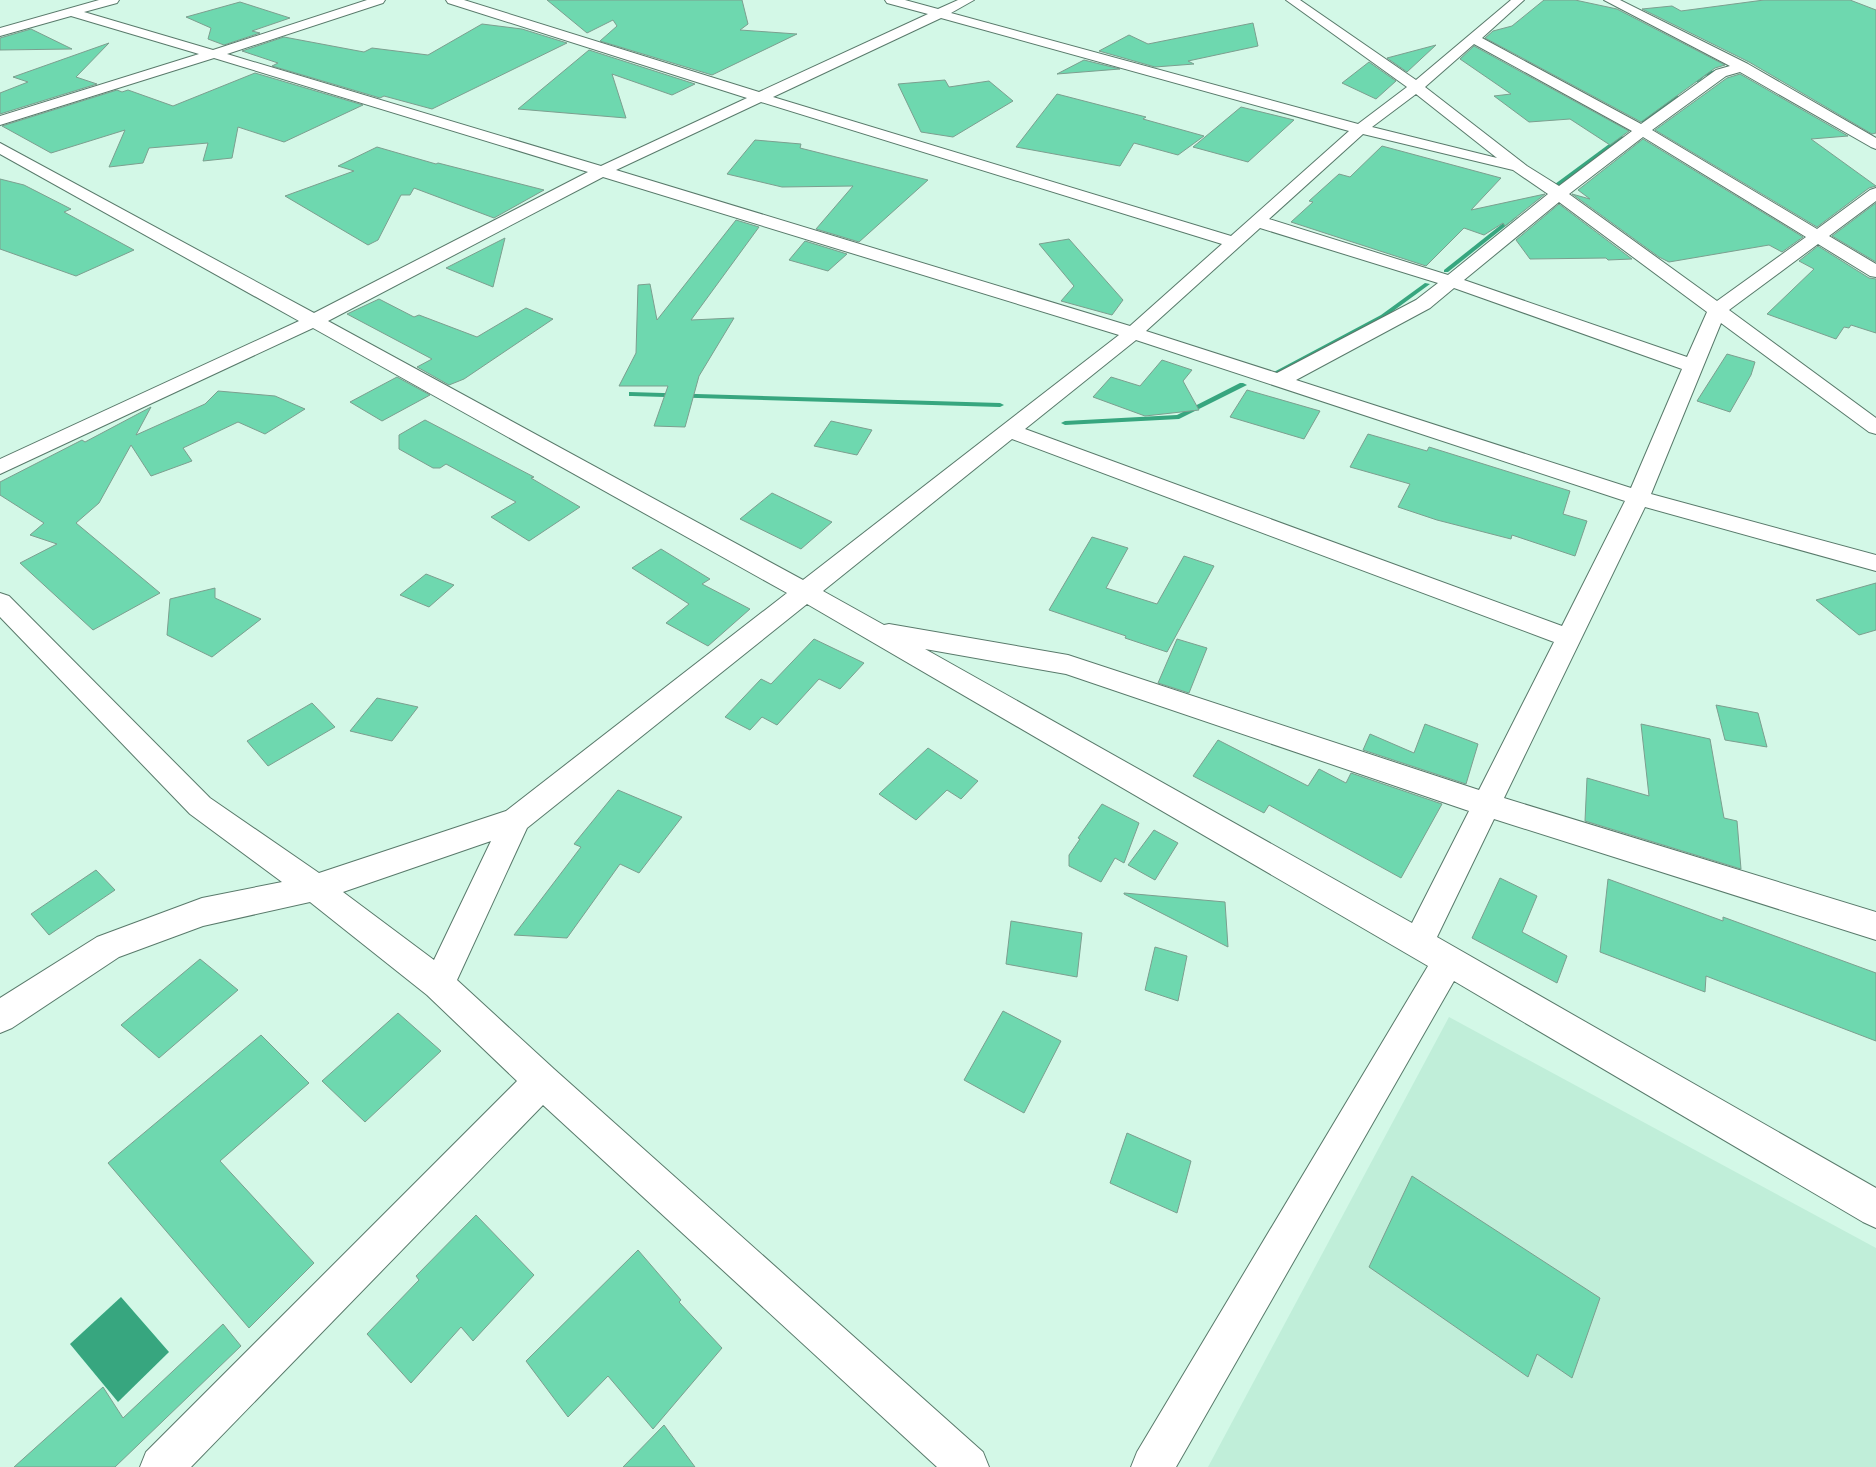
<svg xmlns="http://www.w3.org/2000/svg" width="1876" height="1467" viewBox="0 0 1876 1467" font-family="Helvetica,sans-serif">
  <rect width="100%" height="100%" fill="#d3f8e7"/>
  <!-- built -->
  <polygon fill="#c0eed9" points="1449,1017 1876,1248 1876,1467 1208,1467"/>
  <!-- water -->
  <polygon fill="#37a67f" points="121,1297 169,1352 118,1402 70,1344"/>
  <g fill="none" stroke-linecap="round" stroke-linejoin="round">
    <!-- stream -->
    <g fill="#37a67f" fill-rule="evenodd">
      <polygon points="1726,67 1728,69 1705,76 1698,82 1693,81 1701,74"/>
      <polygon points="1674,95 1679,96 1645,122 1641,122 1641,120"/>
      <polygon points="1620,136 1625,137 1559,186 1555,186 1555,184"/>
      <polygon points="1512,216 1517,217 1448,272 1444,272 1444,270"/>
      <polygon points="1425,283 1430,284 1385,317 1279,375 1272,373 1381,315"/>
      <polygon points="1240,383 1243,383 1247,385 1179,419 1065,425 1061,423 1065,421 1177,415"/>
      <polygon points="629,392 1000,403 1004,405 1000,407 632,396 629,396"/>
    </g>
  </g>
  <!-- building -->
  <g fill="#6ed8af" stroke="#7c9f8f">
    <polygon points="547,0 742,0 748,24 740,30 797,34 712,75 600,41 617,26 613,20 587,33"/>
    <polygon points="1544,0 1575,0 1617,9 1725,65 1715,68 1641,122 1485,38 1493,31 1512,26"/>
    <polygon points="1764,0 1850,0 1876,10 1876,133 1872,134 1749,62 1642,9 1672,6 1681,11"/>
    <polygon points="240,2 290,18 252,31 260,33 224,45 208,39 211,28 186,17"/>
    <polygon points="1253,23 1258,46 1188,61 1194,64 1155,67 1099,51 1129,35 1148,44"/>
    <polygon points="482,24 522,29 567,43 432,109 384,96 380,98 272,66 278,63 242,51 284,37 364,52 372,48 428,55"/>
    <polygon points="31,29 72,49 0,50 0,38"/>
    <polygon points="109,43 76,77 97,84 0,114 0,93 28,82 13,77"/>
    <polygon points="1436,45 1407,72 1387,58"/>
    <polygon points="1474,46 1629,131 1610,145 1570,119 1529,122 1494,96 1511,94 1460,59"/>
    <polygon points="589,50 695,84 672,95 612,74 626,118 518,109"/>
    <polygon points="1084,60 1120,69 1057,74"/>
    <polygon points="1369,62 1396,81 1376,99 1342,83"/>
    <polygon points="255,73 363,105 284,142 238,127 232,158 203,161 208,143 149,148 143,163 109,167 125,130 51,153 2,126 117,90 122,92 128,90 173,106"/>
    <polygon points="1740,74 1848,136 1811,139 1876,186 1869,188 1817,227 1655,130 1727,78"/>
    <polygon points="945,80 949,87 989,81 1013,101 953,137 921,132 898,84"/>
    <polygon points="1057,94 1146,117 1143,119 1204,136 1178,155 1134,143 1120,166 1016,147"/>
    <polygon points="1241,107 1294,120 1248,162 1193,147"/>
    <polygon points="1643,139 1803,237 1782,252 1769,245 1669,262 1659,257 1572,194 1590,199 1578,190"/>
    <polygon points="755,140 801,144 800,148 928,180 859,242 816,229 853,186 782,187 727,174"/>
    <polygon points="1382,146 1501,178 1471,210 1545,194 1505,226 1503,223 1484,235 1464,228 1426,266 1291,222 1313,202 1309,201 1339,174 1350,177"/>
    <polygon points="377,147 436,164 438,163 544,190 494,218 414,188 410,195 401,195 378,240 368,245 285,196 354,171 338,166"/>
    <polygon points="0,179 24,185 71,209 64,212 134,250 76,276 0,249"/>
    <polygon points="1876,203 1876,262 1832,236"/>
    <polygon points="1559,204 1632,259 1608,260 1606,258 1530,259 1516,240"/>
    <polygon points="736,220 759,227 691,320 734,318 699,376 685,427 654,426 668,386 619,386 636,353 638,285 650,284 657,320"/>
    <polygon points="505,238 493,287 446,268"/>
    <polygon points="1069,239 1123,300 1112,315 1061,301 1074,286 1039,244"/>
    <polygon points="805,241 847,254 828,271 789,260"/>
    <polygon points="1818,246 1869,278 1876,279 1876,333 1851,325 1849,328 1844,327 1836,339 1767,314 1814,269 1799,261"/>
    <polygon points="379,299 414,317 419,315 477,337 526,308 553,319 464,379 449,385 417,367 432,359 347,314"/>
    <polygon points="1727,354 1755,362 1751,375 1730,412 1697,401"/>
    <polygon points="1162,360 1192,370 1183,381 1199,410 1145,416 1093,397 1111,377 1140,386"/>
    <polygon points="397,377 430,395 382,421 350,402"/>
    <polygon points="1247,390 1320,411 1304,439 1230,417"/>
    <polygon points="218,391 275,396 305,409 265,434 238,422 183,448 192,461 151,476 131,445 99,503 76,523 160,593 93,630 20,563 57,544 30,535 44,523 0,495 0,482 82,440 85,442 151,407 136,435 205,404"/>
    <polygon points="425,420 534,477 531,478 580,507 529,541 491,517 516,502 446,464 440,468 433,468 399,449 399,435"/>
    <polygon points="831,421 872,430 857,455 814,446"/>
    <polygon points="1368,434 1427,451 1429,447 1570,491 1563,514 1587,521 1575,556 1512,535 1511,539 1437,520 1398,507 1410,484 1350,467"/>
    <polygon points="772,493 832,522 801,549 740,519"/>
    <polygon points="1092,537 1128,548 1106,588 1157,604 1184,556 1214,566 1167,652 1125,638 1126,636 1049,610"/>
    <polygon points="661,549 710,579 702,584 750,609 708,646 666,623 689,604 632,568"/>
    <polygon points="426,574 454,585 429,607 400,595"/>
    <polygon points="1876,583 1876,630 1859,635 1816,600"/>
    <polygon points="215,588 215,598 261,619 212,657 167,635 170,599"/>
    <polygon points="814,639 864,663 840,689 819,679 777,725 762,717 750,730 725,717 761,679 771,684"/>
    <polygon points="1177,639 1207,648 1189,693 1158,683"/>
    <polygon points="377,698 418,707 392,741 350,731"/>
    <polygon points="312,703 335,727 268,766 247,741"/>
    <polygon points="1716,705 1758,713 1767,747 1725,740"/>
    <polygon points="1425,724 1478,744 1466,784 1363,750 1370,734 1414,753"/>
    <polygon points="1641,724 1710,739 1724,818 1737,821 1741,869 1585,821 1587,778 1649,796"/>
    <polygon points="1218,740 1308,786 1319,769 1346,783 1351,773 1442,804 1401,878 1269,805 1264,813 1193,776"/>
    <polygon points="928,748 978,781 961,799 947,790 916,820 879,794"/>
    <polygon points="618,790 682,817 639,873 620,864 567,938 514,935 581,847 574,844"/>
    <polygon points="1102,804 1139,823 1124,863 1115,858 1101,882 1069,866 1069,855 1080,839 1078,838"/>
    <polygon points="1154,830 1178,843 1155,880 1128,865"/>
    <polygon points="96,870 115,890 49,935 31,914"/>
    <polygon points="1500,878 1537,896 1522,932 1567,956 1557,983 1472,938"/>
    <polygon points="1608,879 1723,921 1723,917 1876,973 1876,1041 1706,976 1705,992 1600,952"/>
    <polygon points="1124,893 1225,902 1228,947 1124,894"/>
    <polygon points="1011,921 1082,933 1077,977 1006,964"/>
    <polygon points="1155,947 1187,956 1178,1001 1145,990"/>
    <polygon points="200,959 238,990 159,1058 121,1025"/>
    <polygon points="1003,1011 1061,1041 1024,1113 964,1080"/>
    <polygon points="398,1013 441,1051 365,1122 322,1081"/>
    <polygon points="261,1035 309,1083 220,1161 314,1263 249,1328 108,1163"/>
    <polygon points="1127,1133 1191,1161 1177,1213 1110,1183"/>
    <polygon points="1412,1176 1600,1298 1572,1378 1537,1354 1528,1377 1369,1267"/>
    <polygon points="476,1215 534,1275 473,1341 461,1327 411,1383 367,1334 419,1280 416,1276"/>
    <polygon points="638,1250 681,1300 679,1302 722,1348 653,1429 608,1376 568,1417 526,1361"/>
    <polygon points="223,1324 241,1346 115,1467 14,1467 103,1387 123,1418"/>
    <polygon points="664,1425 695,1467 623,1467"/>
  </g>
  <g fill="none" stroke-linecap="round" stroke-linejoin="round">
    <!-- minor casing -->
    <g stroke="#597a6b" stroke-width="2">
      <path id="minor" d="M99 0H119L117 3 84 12 213 50 367 0H385L383 3 227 54 601 166 747 98 448 3 446 0H464L759 92 928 14 887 3 885 0H905L938 9 958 0H974L951 13 1358 124 1407 87 1286 0H1300L1416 80 1511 0H1524L1482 38 1641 124 1716 70 1730 66 1604 0H1620L1748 64 1876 138V149L1871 147 1740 72 1726 76 1652 130 1817 229 1870 190 1876 188V201L1829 236 1876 264V277L1870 276 1818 244 1729 310 1876 418V434L1869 432 1721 323 1651 494 1876 555V571L1645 507 1504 798 1876 912V940L1494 819 1437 937 1876 1188V1228L1863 1222 1454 981 1176 1467H1131L1137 1452 1428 966 807 604 527 828 457 980 554 1069 983 1452 989 1467H937L543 1105 191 1467H140L146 1452 517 1081 427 995 310 902 203 926 119 957 12 1028 0 1033V998L97 937 202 898 282 882 190 814 0 617V593L9 596 210 798 319 873 506 811 787 593 313 328 0 474V459L299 321 0 154V143L314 313 588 172 214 58 0 125V116L199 54 71 16 0 36V28ZM941 18 1349 131 1231 236 773 97ZM1474 44 1632 131 1559 186 1527 166 1425 87ZM1416 94 1497 158 1372 127ZM761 102 1222 244 1130 326 616 170ZM1363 134 1513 170 1548 194 1448 275 1269 219ZM1643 137 1806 237 1717 301 1569 194ZM603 177 1119 335 803 580 328 321ZM1559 202 1707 312 1687 357 1464 280ZM1260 228 1438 283 1416 300 1277 373 1146 331ZM1454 288 1682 369 1631 488 1296 380 1430 308ZM1136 340 1625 501 1562 626 1025 429ZM1012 439 1554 642 1479 790 1068 655 889 624 884 625 823 591ZM925 649 1066 674 1469 811 1412 923ZM491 841 434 960 343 892Z"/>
    </g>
    <!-- minor -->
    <use href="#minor" fill="#fff" fill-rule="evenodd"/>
  </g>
</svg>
